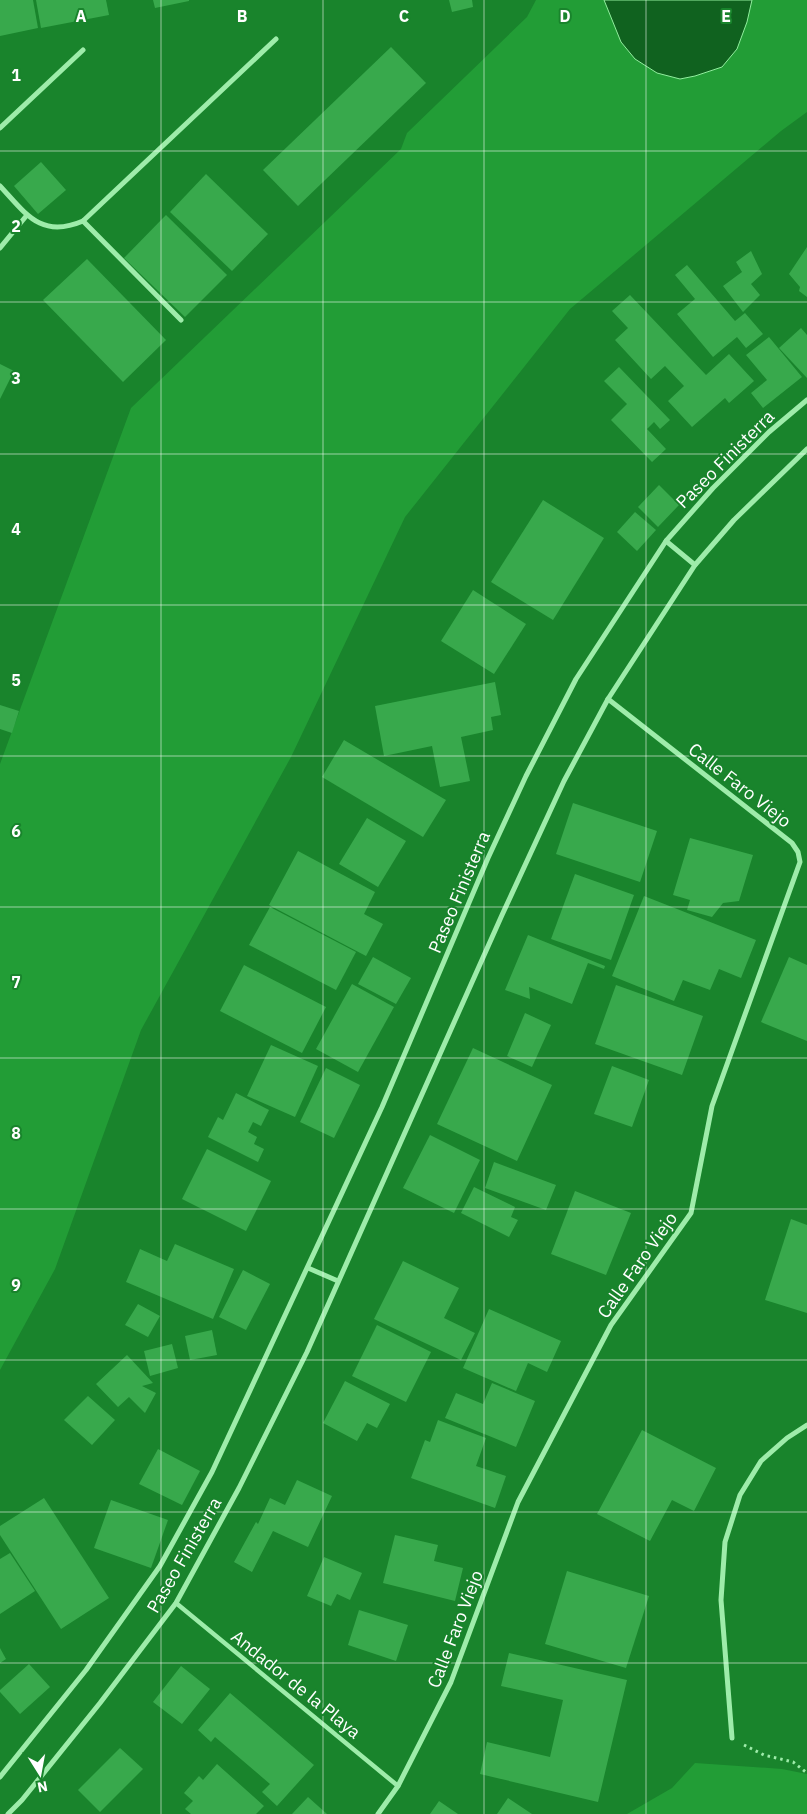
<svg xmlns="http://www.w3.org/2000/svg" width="807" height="1814" viewBox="0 0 807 1814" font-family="'IBM Plex Sans',sans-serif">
  <rect width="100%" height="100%" fill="#19842c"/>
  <!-- green -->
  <g fill="#229d36">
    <polygon points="536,0 807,0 807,112 781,131 570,309 405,517 291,757 141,1030 55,1269 0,1370 0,764 131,408 401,149 407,133 527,17"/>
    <polygon points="695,1763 782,1769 807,1774 807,1814 627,1814 672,1788"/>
  </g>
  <!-- water -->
  <polygon fill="#10621f" stroke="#91ee9e" points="604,0 752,0 747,22 737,49 722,67 695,76 680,79 657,73 635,59 621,42"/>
  <!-- building -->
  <g fill="#38a94c">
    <polygon points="0,0 33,0 38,28 0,36"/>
    <polygon points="36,0 106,0 109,15 41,28"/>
    <polygon points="153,0 189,0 189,1 155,8"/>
    <polygon points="449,0 472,0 473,7 452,12"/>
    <polygon points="391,47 426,83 298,206 263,170"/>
    <polygon points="41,162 66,190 38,214 14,186"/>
    <polygon points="206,174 268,234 232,271 170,212"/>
    <polygon points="166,215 227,275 185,317 124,258"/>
    <polygon points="807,247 807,297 799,291 800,287 789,274"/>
    <polygon points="751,251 762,274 751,284 760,295 743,312 723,286 742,272 736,262"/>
    <polygon points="87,259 166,340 123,382 43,300"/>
    <polygon points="687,265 735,321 745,313 763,334 746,348 737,337 713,357 677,314 695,299 675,275"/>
    <polygon points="630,295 706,375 729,354 754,381 729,403 725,398 692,427 668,401 684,386 665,366 651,379 615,340 628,328 612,311"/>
    <polygon points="801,328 807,335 807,378 779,348"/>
    <polygon points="769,337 802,377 763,408 751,393 767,380 746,355"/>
    <polygon points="0,364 14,371 0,399"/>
    <polygon points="619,367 670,420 660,429 654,422 647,429 666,449 652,462 611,420 627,404 604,381"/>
    <polygon points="659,485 679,505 658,527 638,507"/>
    <polygon points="543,500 604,538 553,620 491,582"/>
    <polygon points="635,512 656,530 637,551 617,532"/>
    <polygon points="473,590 526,624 494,674 441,641"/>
    <polygon points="495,682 501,715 491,717 493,730 461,737 470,781 440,787 432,746 384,756 375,706"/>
    <polygon points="0,705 19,711 12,733 0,729"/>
    <polygon points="344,740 446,800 423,837 322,777"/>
    <polygon points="573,803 657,831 640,882 556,854"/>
    <polygon points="367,818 406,841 378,887 339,864"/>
    <polygon points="690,838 753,855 739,901 723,903 712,917 687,910 690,900 673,895"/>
    <polygon points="298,851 375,892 364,914 383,924 366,956 269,905"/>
    <polygon points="575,874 634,895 611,960 551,939"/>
    <polygon points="644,896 756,940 741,978 719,969 710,990 683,980 674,1001 612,976"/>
    <polygon points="270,907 356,952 336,990 249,945"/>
    <polygon points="528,935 605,966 604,969 588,963 572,1004 529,987 530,999 505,990"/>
    <polygon points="373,957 411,978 396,1004 358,984"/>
    <polygon points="789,957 807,965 807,1041 761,1022"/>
    <polygon points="244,965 326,1007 302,1053 220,1011"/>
    <polygon points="352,984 394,1007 358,1072 316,1049"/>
    <polygon points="616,985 703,1016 682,1075 595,1044"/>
    <polygon points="525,1013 551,1025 532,1067 507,1056"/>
    <polygon points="271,1045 318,1066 295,1117 247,1096"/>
    <polygon points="473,1048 552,1085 517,1161 437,1124"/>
    <polygon points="612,1066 649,1080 632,1127 594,1114"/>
    <polygon points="326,1068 360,1085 334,1138 300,1122"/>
    <polygon points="236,1093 269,1110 261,1126 253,1122 248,1132 257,1137 254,1144 264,1149 258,1162 208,1137 218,1117 223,1120"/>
    <polygon points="430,1135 480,1160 454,1213 403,1188"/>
    <polygon points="207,1149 271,1181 246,1231 182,1199"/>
    <polygon points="494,1162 556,1185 546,1210 485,1188"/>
    <polygon points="474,1187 515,1207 511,1217 518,1220 509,1237 461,1213"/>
    <polygon points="575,1191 631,1213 606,1275 551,1254"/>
    <polygon points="791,1219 807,1225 807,1313 765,1300"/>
    <polygon points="175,1244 234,1269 213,1319 126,1282 140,1249 167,1261"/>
    <polygon points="403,1261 459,1288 444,1318 475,1333 461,1360 374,1319"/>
    <polygon points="243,1270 270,1284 246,1330 219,1317"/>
    <polygon points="138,1304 160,1316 148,1337 125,1325"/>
    <polygon points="489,1309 561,1341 547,1372 528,1363 516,1391 463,1368"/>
    <polygon points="377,1325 431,1352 406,1402 352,1376"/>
    <polygon points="212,1330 217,1355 190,1360 185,1336"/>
    <polygon points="172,1344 178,1368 150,1376 144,1351"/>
    <polygon points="127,1355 153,1383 142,1386 156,1393 145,1413 129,1397 118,1407 96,1384"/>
    <polygon points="345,1381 390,1404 377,1428 367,1423 357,1441 323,1423"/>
    <polygon points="492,1383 535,1401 516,1447 445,1418 456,1393 483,1404"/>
    <polygon points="88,1396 115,1420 92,1445 64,1420"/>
    <polygon points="438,1420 486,1438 476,1466 506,1476 495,1508 411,1478 425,1440 430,1442"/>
    <polygon points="642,1430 716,1468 694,1511 672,1500 650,1541 597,1514"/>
    <polygon points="158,1449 200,1471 182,1505 139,1484"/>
    <polygon points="297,1480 332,1496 308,1547 273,1531 252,1572 234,1562 256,1522 258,1524 270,1498 285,1505"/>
    <polygon points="44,1498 109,1598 61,1629 0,1535 0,1526"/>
    <polygon points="111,1500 168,1520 151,1568 94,1548"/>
    <polygon points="395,1535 438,1545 434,1561 463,1568 455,1601 383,1583"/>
    <polygon points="10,1553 35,1591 0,1614 0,1559"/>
    <polygon points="324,1557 362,1573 350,1600 337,1594 331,1606 307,1596"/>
    <polygon points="567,1571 649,1596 626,1668 545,1644"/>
    <polygon points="359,1610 408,1625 396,1661 348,1645"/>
    <polygon points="0,1648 6,1659 0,1663"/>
    <polygon points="509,1653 627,1680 598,1802 480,1774 487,1742 550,1757 563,1700 501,1686"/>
    <polygon points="29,1664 50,1687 20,1714 0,1692 0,1690"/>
    <polygon points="181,1666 210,1689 182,1724 153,1702"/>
    <polygon points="230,1693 314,1765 277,1806 262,1792 270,1784 215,1737 211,1742 198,1730"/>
    <polygon points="120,1748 143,1769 100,1812 78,1790"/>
    <polygon points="217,1764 264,1806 256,1814 191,1814 185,1809 193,1801 184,1793 199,1776 203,1780"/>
    <polygon points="308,1797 327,1814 292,1814"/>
    <polygon points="508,1798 532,1814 497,1814"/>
    <polygon points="439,1801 458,1814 430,1814"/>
  </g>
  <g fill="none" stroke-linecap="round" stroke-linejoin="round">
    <!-- path -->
    <polyline stroke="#9eecaa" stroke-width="3" stroke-dasharray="2.5 4" stroke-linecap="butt" points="744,1745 764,1755 793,1762 807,1773"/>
    <!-- pedestrian -->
    <polyline stroke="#9eecaa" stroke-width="4.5" points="176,1603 398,1786"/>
    <!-- minor -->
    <g stroke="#9eecaa" stroke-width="5">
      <polyline points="0,128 83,50"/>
      <path d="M0 186C26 214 41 239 83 221L276 39"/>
      <polyline points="83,221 181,320"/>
      <polyline points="0,248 27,215"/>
      <polyline points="666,541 695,565"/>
      <polyline points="308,1268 338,1281"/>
      <polyline points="732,1738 721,1600 725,1542 740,1495 761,1461 787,1438 807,1425"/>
      <polyline points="0,1777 86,1670 160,1566 212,1472 382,1107 488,858 526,776 576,679 666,541 713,488 769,432 807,400"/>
      <polyline points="8,1814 22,1800 100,1703 176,1603 239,1488 307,1352 502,915 564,781 608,699 695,565 734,520 807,449"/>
      <polyline points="378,1814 398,1786 451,1682 518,1502 611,1325 691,1213 712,1106 800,862 798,852 792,843 608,699"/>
    </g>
  </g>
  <!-- grid -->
  <path fill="none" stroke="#fff" stroke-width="1" stroke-opacity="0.55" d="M161 0V1814M323 0V1814M484 0V1814M646 0V1814M0 151H807M0 302H807M0 454H807M0 605H807M0 756H807M0 907H807M0 1058H807M0 1209H807M0 1360H807M0 1512H807M0 1663H807"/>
  <g text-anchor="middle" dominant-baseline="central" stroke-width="4" stroke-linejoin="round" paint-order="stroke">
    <!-- street labels -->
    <g font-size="18" fill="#fff" stroke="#19842c">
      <text transform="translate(725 459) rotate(-45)">Paseo Finisterra</text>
      <text transform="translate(740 785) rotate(38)">Calle Faro Viejo</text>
      <text transform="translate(459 892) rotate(-67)">Paseo Finisterra</text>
      <text transform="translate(637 1265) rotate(-55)">Calle Faro Viejo</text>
      <text transform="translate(184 1555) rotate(-60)">Paseo Finisterra</text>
      <text transform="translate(455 1629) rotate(-69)">Calle Faro Viejo</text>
      <text transform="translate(296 1684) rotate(39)">Andador de la Playa</text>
    </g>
  </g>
  <g font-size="16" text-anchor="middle" font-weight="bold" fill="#fff" stroke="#19842c" stroke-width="4" stroke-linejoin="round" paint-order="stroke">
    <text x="81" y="22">A</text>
    <text x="242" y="22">B</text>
    <text x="404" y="22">C</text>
    <text x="565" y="22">D</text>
    <text x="726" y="22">E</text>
    <text x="16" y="81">1</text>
    <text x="16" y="232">2</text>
    <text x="16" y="384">3</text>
    <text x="16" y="535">4</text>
    <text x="16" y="686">5</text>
    <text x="16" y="837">6</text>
    <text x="16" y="988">7</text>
    <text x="16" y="1139">8</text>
    <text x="16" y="1291">9</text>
  </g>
  <!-- north arrow -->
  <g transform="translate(40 1774) rotate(169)" stroke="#19842c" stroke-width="4" paint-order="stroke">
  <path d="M0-4L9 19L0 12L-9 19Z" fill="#ffffff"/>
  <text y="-8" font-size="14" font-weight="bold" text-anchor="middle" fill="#ffffff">N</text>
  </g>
</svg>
